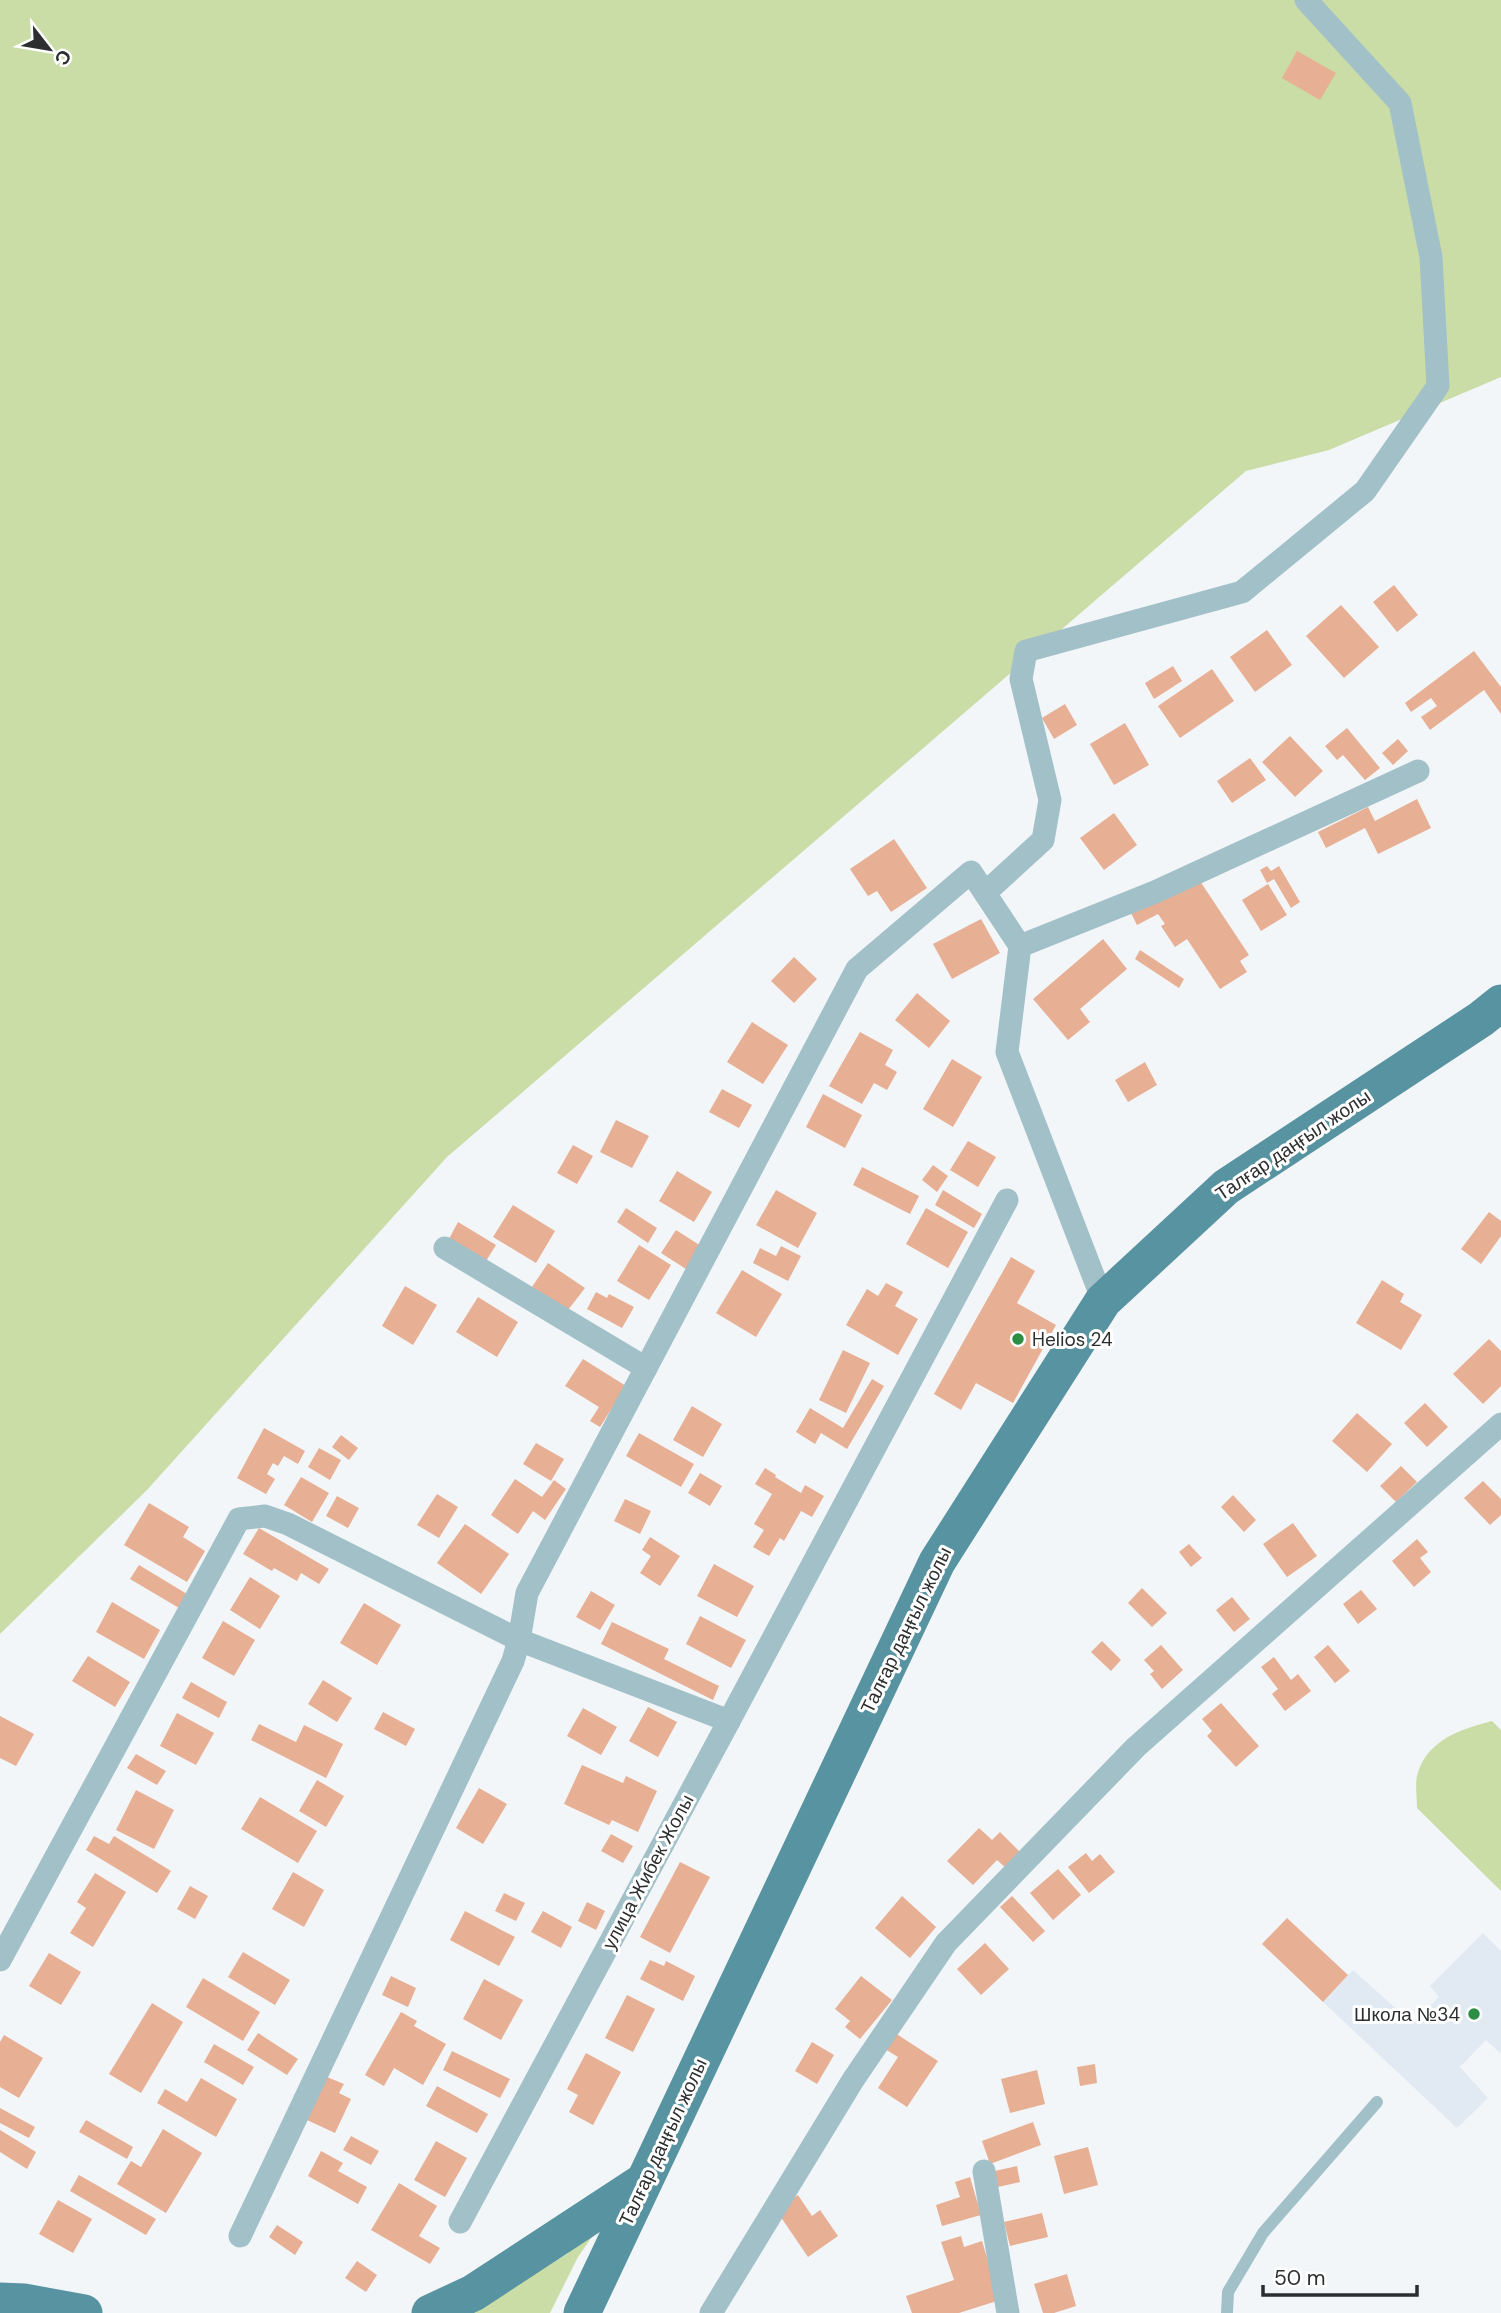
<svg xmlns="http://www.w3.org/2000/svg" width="1501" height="2313" viewBox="0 0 1501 2313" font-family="'DM Sans',sans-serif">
  <rect width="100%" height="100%" fill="#f3f6f9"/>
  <!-- built -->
  <polygon fill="#e1eaf3" points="1483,1933 1501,1951 1501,2051 1500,2053 1486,2040 1460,2067 1488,2098 1457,2128 1323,2002 1353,1970 1412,2023 1439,1997 1430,1986"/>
  <!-- green -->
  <g fill="#cadda7">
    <polygon points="0,0 1501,0 1501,377 1329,450 1246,471 447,1157 147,1490 0,1634"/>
    <path d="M1492 1721 1501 1730V1891L1417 1808C1417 1798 1415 1785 1417 1776 1426 1740 1461 1729 1492 1721Z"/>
    <polygon points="605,2218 578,2257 550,2313 471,2313 567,2254"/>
  </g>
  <!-- building -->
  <g fill="#e7af93">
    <polygon points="1297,51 1336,73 1320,100 1282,78"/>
    <polygon points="1394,585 1418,615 1397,632 1373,602"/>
    <polygon points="1341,605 1379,647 1344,678 1306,636"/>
    <polygon points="1267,630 1292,665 1255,692 1230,657"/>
    <polygon points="1474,651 1501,687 1501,714 1484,690 1430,730 1421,717 1437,706 1431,698 1411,712 1405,703"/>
    <polygon points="1173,666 1182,681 1154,699 1145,683"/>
    <polygon points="1212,669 1234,701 1180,738 1158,706"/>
    <polygon points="1065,704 1077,725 1054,739 1042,718"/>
    <polygon points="1125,723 1149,765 1114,785 1090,744"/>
    <polygon points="1347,728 1380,768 1365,780 1343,755 1337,760 1325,746"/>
    <polygon points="1290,736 1323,771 1295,797 1262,762"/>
    <polygon points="1398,739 1408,751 1393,765 1382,753"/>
    <polygon points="1250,758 1266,780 1232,803 1217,781"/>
    <polygon points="1417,799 1431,828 1378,854 1365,828 1326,848 1318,832 1368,807 1375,821"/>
    <polygon points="1114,813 1137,845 1104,870 1080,838"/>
    <polygon points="894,839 927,888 891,912 877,891 868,896 850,869"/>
    <polygon points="1267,866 1271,871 1279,866 1300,902 1291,908 1274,879 1267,883 1260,870"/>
    <polygon points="1200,881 1249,955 1240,961 1247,972 1220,989 1187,939 1175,947 1161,926 1165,924 1158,914 1137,925 1131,913"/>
    <polygon points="1268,884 1287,915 1261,931 1242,900"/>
    <polygon points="981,919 1000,953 952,979 933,944"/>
    <polygon points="1103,939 1127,969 1080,1009 1090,1022 1068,1040 1033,999"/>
    <polygon points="1140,950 1184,979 1179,988 1135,959"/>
    <polygon points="794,957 817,979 794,1003 771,981"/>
    <polygon points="917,993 950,1021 929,1048 895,1020"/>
    <polygon points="752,1022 788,1045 763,1084 727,1062"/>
    <polygon points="860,1032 893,1050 885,1065 897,1072 887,1090 874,1083 862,1104 829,1086"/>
    <polygon points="952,1059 982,1077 953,1127 923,1109"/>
    <polygon points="1145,1062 1157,1085 1128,1102 1115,1080"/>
    <polygon points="722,1089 752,1105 739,1128 709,1112"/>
    <polygon points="823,1094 862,1115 845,1148 806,1127"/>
    <polygon points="616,1120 649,1136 632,1168 600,1152"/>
    <polygon points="968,1141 996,1157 978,1187 950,1170"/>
    <polygon points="573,1145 593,1156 577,1184 557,1173"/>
    <polygon points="933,1165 948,1176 937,1192 922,1180"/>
    <polygon points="862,1167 919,1196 910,1214 853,1185"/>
    <polygon points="677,1171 712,1192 694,1222 659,1201"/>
    <polygon points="776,1190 817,1213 798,1248 756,1225"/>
    <polygon points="943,1190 982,1214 974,1228 935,1205"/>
    <polygon points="513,1205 555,1231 536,1263 493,1237"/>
    <polygon points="626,1208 657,1228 648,1243 617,1222"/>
    <polygon points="926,1208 968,1232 948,1268 906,1244"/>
    <polygon points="1489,1212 1501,1221 1501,1236 1481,1264 1461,1249"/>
    <polygon points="458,1222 496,1245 486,1261 449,1239"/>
    <polygon points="676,1230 701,1246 686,1269 661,1253"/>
    <polygon points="639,1245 671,1265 649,1300 617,1281"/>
    <polygon points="781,1246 801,1256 788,1281 753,1263 760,1248 776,1256"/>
    <polygon points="1011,1257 1035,1271 1017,1303 1056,1325 1013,1403 976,1383 961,1410 934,1394"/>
    <polygon points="548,1263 585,1288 568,1310 532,1287"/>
    <polygon points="742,1270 782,1294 756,1337 716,1313"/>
    <polygon points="1382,1280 1404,1294 1400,1302 1422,1315 1401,1350 1356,1323"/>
    <polygon points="886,1283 903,1292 895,1306 918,1319 898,1355 846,1325 867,1289 878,1296"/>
    <polygon points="405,1286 437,1305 413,1345 382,1326"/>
    <polygon points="596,1292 607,1298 609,1294 634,1307 622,1328 587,1309"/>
    <polygon points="478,1297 518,1322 497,1357 456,1332"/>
    <polygon points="1489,1339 1501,1351 1501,1386 1483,1404 1453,1374"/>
    <polygon points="843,1350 870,1363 846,1413 819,1400"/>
    <polygon points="583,1359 626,1386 600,1427 590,1421 599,1407 565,1386"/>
    <polygon points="872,1379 884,1386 847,1449 821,1433 815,1444 796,1432 810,1408 843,1428"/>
    <polygon points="1425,1403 1448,1427 1427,1447 1404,1423"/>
    <polygon points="692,1406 722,1424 703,1457 673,1440"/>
    <polygon points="1357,1413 1392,1444 1367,1472 1332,1441"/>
    <polygon points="264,1428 305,1451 298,1464 284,1456 278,1466 273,1463 267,1474 275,1479 266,1494 237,1478"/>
    <polygon points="639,1433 694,1464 681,1487 626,1456"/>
    <polygon points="341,1435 358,1448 349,1460 332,1447"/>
    <polygon points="536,1443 564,1459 551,1481 523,1464"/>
    <polygon points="319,1448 341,1460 330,1480 308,1467"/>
    <polygon points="1401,1466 1417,1482 1396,1502 1380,1486"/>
    <polygon points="765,1468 776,1475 775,1477 801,1493 805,1485 824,1496 812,1517 801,1511 784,1541 780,1538 769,1556 753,1547 764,1530 754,1524 772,1494 755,1484"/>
    <polygon points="700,1473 722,1486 710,1506 688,1493"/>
    <polygon points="301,1477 329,1493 312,1522 284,1505"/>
    <polygon points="515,1479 542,1497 554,1480 566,1489 545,1520 533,1511 518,1534 491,1515"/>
    <polygon points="1483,1481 1501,1499 1501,1515 1490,1525 1464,1498"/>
    <polygon points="437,1494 458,1507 439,1538 417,1525"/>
    <polygon points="1233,1495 1256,1520 1244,1532 1221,1507"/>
    <polygon points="337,1496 359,1508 348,1528 326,1516"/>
    <polygon points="625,1499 651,1511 640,1534 614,1521"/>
    <polygon points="149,1503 189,1527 183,1537 205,1551 187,1582 124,1545"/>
    <polygon points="1293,1523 1317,1556 1287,1577 1263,1544"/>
    <polygon points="465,1524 509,1554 481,1594 437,1563"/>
    <polygon points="259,1528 329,1569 319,1584 301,1573 297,1581 274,1568 272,1571 243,1554"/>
    <polygon points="650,1537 680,1556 660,1586 640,1573 651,1556 642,1550"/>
    <polygon points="1417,1539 1428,1552 1420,1558 1431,1572 1414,1587 1392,1561"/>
    <polygon points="1189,1544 1202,1558 1191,1567 1179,1552"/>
    <polygon points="714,1564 754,1586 737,1617 697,1596"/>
    <polygon points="139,1565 187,1594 179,1608 130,1579"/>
    <polygon points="250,1577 280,1596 260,1629 230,1610"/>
    <polygon points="1142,1588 1167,1613 1152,1627 1128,1603"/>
    <polygon points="1361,1590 1377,1609 1358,1624 1343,1604"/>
    <polygon points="591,1591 615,1605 600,1630 576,1617"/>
    <polygon points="1232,1597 1250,1619 1234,1632 1216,1610"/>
    <polygon points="112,1602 160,1630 144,1659 96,1632"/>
    <polygon points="364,1603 401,1625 377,1665 340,1643"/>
    <polygon points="700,1616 746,1640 731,1668 686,1644"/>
    <polygon points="223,1621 255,1640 234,1676 202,1658"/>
    <polygon points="612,1622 669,1649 664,1659 719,1686 713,1700 601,1644"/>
    <polygon points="1102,1641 1121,1660 1111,1671 1091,1652"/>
    <polygon points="1161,1645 1183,1670 1162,1689 1150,1674 1154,1671 1144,1660"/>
    <polygon points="1328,1645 1350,1671 1335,1683 1314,1657"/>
    <polygon points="88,1656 130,1682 115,1707 72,1681"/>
    <polygon points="1274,1657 1291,1680 1298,1674 1311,1691 1285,1711 1272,1694 1278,1689 1261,1667"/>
    <polygon points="323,1680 352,1698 337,1722 308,1704"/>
    <polygon points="191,1682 227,1702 219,1718 182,1698"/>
    <polygon points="1221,1703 1259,1746 1236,1767 1207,1736 1212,1731 1202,1719"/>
    <polygon points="648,1707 677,1722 658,1757 629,1741"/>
    <polygon points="583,1708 617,1727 601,1755 567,1736"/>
    <polygon points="383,1712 415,1729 406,1746 374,1729"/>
    <polygon points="177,1713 214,1733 196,1765 160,1746"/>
    <polygon points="0,1716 34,1734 16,1766 0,1758"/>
    <polygon points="259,1724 296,1742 304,1725 343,1744 326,1778 251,1740"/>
    <polygon points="136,1754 166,1771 157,1785 127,1768"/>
    <polygon points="582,1765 623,1783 626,1776 657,1791 638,1832 612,1820 609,1825 564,1804"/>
    <polygon points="317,1780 344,1796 326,1827 299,1811"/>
    <polygon points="479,1788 507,1804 483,1844 456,1828"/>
    <polygon points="136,1790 174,1810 154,1849 116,1830"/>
    <polygon points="260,1797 317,1831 298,1863 241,1829"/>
    <polygon points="979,1828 992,1840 1000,1832 1023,1855 1008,1870 997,1860 973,1885 947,1861"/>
    <polygon points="611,1834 633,1846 623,1863 601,1851"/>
    <polygon points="94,1836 109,1844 114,1836 171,1871 157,1893 86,1850"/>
    <polygon points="1086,1853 1092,1861 1100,1854 1115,1872 1089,1893 1068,1867"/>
    <polygon points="680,1862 710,1877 670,1953 640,1937"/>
    <polygon points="1058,1869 1081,1895 1053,1920 1030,1893"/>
    <polygon points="293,1872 324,1890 304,1927 272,1909"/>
    <polygon points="95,1873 126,1892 93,1947 70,1933 86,1908 77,1902"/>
    <polygon points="190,1886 208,1896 195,1919 177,1909"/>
    <polygon points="504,1893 525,1903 516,1921 495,1911"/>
    <polygon points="902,1896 936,1927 910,1958 875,1928"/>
    <polygon points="1012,1896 1045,1931 1033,1942 1000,1907"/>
    <polygon points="587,1902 605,1911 596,1930 578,1921"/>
    <polygon points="465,1911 515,1937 499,1966 450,1940"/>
    <polygon points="543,1911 572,1927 561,1948 531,1932"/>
    <polygon points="1287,1918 1348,1975 1323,2002 1262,1944"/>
    <polygon points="985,1943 1009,1969 981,1995 957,1969"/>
    <polygon points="243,1952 290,1980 275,2005 228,1977"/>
    <polygon points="49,1953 81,1972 61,2005 29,1986"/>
    <polygon points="650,1960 664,1966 666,1961 695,1976 683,2001 640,1979"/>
    <polygon points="391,1976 416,1988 408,2007 382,1995"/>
    <polygon points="861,1976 892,2000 860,2039 845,2027 850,2021 835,2009"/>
    <polygon points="203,1978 260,2012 243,2041 186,2007"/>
    <polygon points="484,1979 523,2000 501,2040 463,2019"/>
    <polygon points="627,1995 655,2009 633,2052 605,2038"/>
    <polygon points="152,2003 183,2022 141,2093 109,2074"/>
    <polygon points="401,2012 417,2021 414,2026 446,2044 423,2085 394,2068 384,2086 365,2075"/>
    <polygon points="258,2033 298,2059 287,2075 247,2050"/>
    <polygon points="895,2033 938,2061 907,2107 878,2088 898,2057 885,2049"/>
    <polygon points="4,2035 43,2058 19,2098 0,2087 0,2042"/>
    <polygon points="812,2042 834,2055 817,2084 795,2071"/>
    <polygon points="214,2044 254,2067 243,2085 204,2062"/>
    <polygon points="452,2051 510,2079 500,2098 443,2070"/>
    <polygon points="586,2053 621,2072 593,2125 569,2112 578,2095 567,2089"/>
    <polygon points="1095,2064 1097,2083 1080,2086 1077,2067"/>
    <polygon points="1037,2070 1045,2104 1010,2113 1001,2079"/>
    <polygon points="327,2077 344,2084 339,2093 351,2099 335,2133 307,2120"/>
    <polygon points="201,2078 237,2099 216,2137 157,2103 165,2089 187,2102"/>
    <polygon points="437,2086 488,2114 477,2133 426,2106"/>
    <polygon points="0,2108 35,2127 29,2138 0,2123"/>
    <polygon points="86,2120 133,2147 127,2159 79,2132"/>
    <polygon points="1033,2122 1041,2145 990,2164 982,2141"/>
    <polygon points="163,2129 202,2153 166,2213 117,2184 131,2161 141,2167"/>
    <polygon points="0,2130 36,2152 27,2169 0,2152"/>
    <polygon points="351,2136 379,2151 371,2165 343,2150"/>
    <polygon points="436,2141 467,2158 445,2197 414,2180"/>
    <polygon points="1088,2147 1098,2185 1064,2194 1054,2156"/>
    <polygon points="321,2151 343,2163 338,2171 367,2187 358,2204 308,2176"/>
    <polygon points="1017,2166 1020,2182 998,2187 995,2171"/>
    <polygon points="79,2175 156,2219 146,2235 70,2191"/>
    <polygon points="970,2177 981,2215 942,2226 936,2205 960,2197 955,2182"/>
    <polygon points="399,2183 437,2206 419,2236 440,2248 430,2264 371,2230"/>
    <polygon points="798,2195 812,2216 820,2210 838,2236 808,2257 776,2210"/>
    <polygon points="58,2200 92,2219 73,2253 39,2234"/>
    <polygon points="1042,2213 1048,2237 1010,2246 1004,2222"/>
    <polygon points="277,2225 303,2242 295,2255 269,2237"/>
    <polygon points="961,2236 964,2247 982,2241 1000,2300 959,2313 912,2313 906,2296 954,2280 941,2242"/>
    <polygon points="357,2261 377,2275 366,2292 345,2278"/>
    <polygon points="1067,2274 1076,2306 1054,2313 1043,2313 1034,2284"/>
  </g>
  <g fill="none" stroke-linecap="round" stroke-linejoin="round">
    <!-- lane -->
    <polyline stroke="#a2c0c8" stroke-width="12" points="1227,2313 1228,2292 1263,2233 1377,2102"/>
    <!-- street -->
    <g stroke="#a2c0c8" stroke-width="23">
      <polyline points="985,893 1043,840 1050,800 1021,679 1026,651 1242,592 1365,491 1438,386 1431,257 1400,103 1306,0"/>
      <polyline points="445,1248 646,1368"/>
      <polyline points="1103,1301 1007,1052 1020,946 1155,892 1418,771"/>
      <polyline points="729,1721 1007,1200"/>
      <polyline points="0,1960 239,1519 265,1516 288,1524 519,1640 729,1721 460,2222"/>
      <polyline points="984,2171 1008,2313"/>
      <polyline points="240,2236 513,1661 519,1640 527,1593 857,969 971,872 1020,946"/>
      <polyline points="711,2313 853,2080 946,1943 1136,1747 1501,1424"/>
    </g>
    <!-- primary -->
    <g stroke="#5793a0" stroke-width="37">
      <polyline points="0,2301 24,2302 84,2313"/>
      <polyline points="430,2313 473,2293 644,2181"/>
      <polyline points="582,2313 937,1562 1103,1301 1226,1187 1481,1019 1501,1003"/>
    </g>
  </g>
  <!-- markers -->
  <g fill="#2a8e43" stroke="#fff" stroke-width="2.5">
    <circle cx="1018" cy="1339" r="7"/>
    <circle cx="1474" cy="2014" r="7"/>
  </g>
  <g text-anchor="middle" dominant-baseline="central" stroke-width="6" stroke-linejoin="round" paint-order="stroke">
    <!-- street labels -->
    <g font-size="19" fill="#2c2e2f" stroke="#fff">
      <text transform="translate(1293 1145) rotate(-34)">Талғар даңғыл жолы</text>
      <text transform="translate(906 1630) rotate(-64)">Талғар даңғыл жолы</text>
      <text transform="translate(648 1872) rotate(-62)">улица Жибек Жолы</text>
      <text transform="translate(663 2142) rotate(-65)">Талғар даңғыл жолы</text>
    </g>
    <!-- poi labels -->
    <g font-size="19" fill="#2c2e2f" stroke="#fff" text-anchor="start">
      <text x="1032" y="1339">Helios 24</text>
      <text x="1460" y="2014" text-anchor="end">Школа №34</text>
    </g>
  </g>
  <!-- north arrow -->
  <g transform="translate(49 49) rotate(121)" stroke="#ffffff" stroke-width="5" paint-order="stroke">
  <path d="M0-5L12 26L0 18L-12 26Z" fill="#2c2e2f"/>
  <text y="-10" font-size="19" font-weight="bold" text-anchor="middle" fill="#2c2e2f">С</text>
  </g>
  <!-- scale -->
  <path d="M1263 2285v10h154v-10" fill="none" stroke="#2c2e2f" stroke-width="3.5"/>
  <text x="1274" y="2285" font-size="21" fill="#2c2e2f" stroke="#ffffff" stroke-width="5" paint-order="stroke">50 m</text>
</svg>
